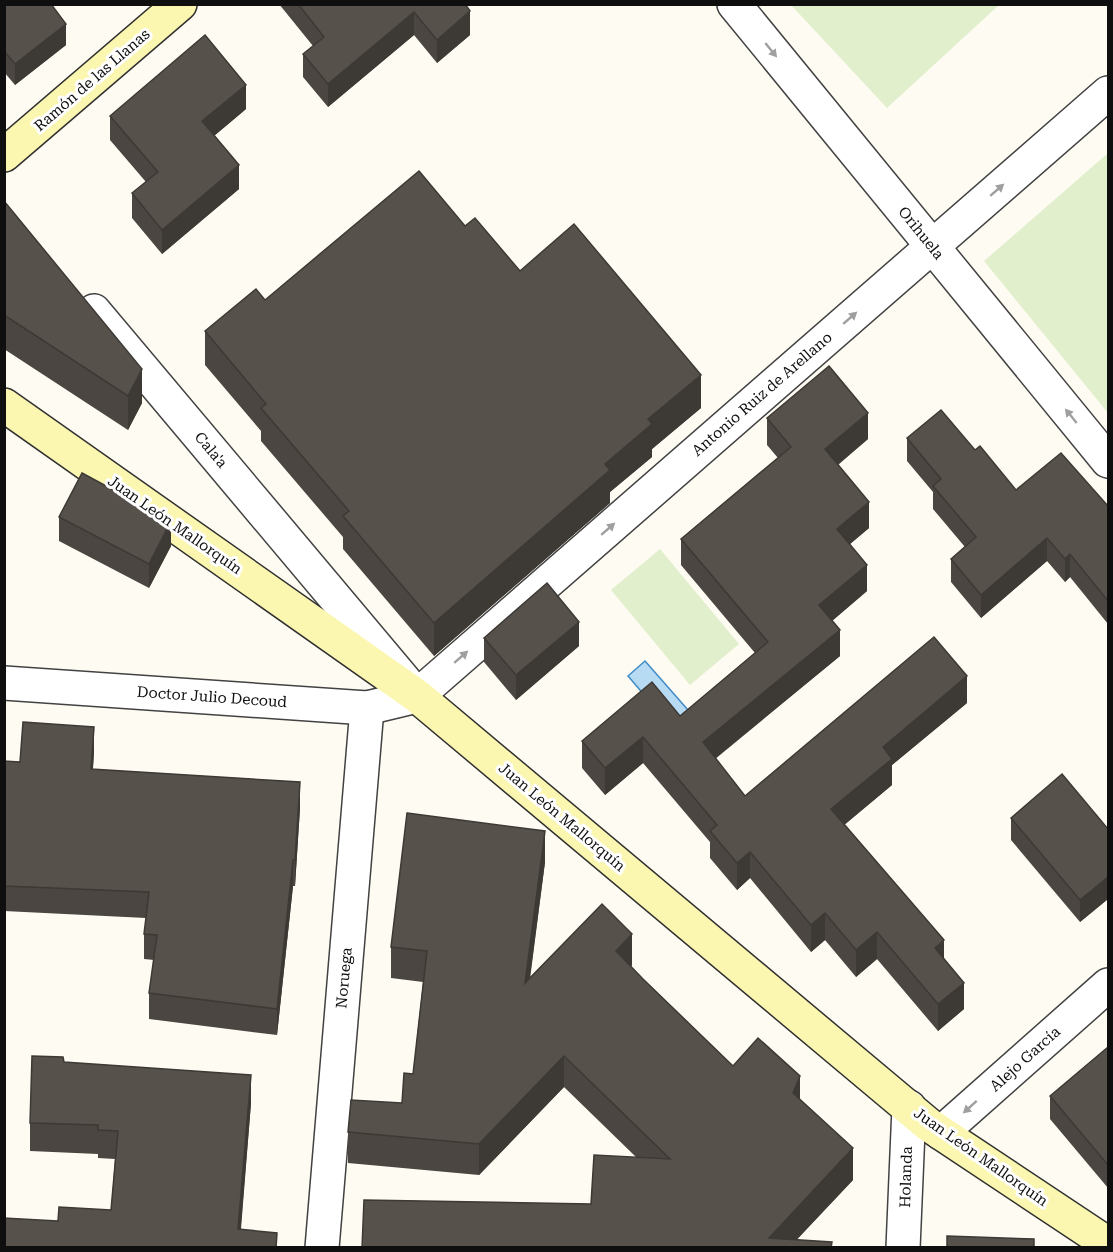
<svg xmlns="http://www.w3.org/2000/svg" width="1113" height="1252" viewBox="0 0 1113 1252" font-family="'Roboto Serif',serif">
  <rect width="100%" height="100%" fill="#fefcf2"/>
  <!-- pitch -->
  <g fill="#e2efcd">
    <polygon points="791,5 999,5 887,108"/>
    <polygon points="1108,153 1108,413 984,261"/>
    <polygon points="660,549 739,644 690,685 611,590"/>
  </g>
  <!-- water -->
  <polygon fill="#b8dbf4" stroke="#428cc8" stroke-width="1.5" points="645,661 688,710 670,725 628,676"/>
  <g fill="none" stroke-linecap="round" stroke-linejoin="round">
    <!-- street casing -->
    <g stroke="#424242" stroke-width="36">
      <g id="street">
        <polyline points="734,4 1108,461"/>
        <polyline points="94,311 405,681"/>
        <polyline points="4,683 367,708 417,696 1108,93"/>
        <polyline points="941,1133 1108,985"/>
        <polyline points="322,1248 367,708"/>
        <polyline points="903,1248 909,1107"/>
      </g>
    </g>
    <!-- secondary casing -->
    <g stroke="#313131" stroke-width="36">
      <g id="secondary">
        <polyline points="4,155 180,4"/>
        <polyline points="4,405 417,696 929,1125 1108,1244"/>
      </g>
    </g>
    <!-- street -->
    <use href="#street" stroke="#fff" stroke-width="33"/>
    <!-- secondary -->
    <use href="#secondary" stroke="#fbf6b0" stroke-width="33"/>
  </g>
  <!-- wall -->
  <g fill="#4b4641">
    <polygon points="4,4 66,45 15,85 4,72"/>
    <polygon points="279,4 465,4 470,35 437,63 414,35 328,107 303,77 303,54 313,46"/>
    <polygon points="246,109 214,136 239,189 162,254 132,218 132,193 146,182 110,140 110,116"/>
    <polygon points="4,201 142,403 128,430 4,349"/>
    <polygon points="465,226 520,271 701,408 652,449 652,457 610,492 610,503 434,656 343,549 343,537 261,441 261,431 205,365 205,331 265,300"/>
    <polygon points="767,418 868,439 838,465 869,528 850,544 867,591 832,621 840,656 715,758 745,796 967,703 892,765 892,785 844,825 944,959 964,1009 938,1031 877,959 856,977 825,940 811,952 750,878 737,890 710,858 710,842 643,763 605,795 582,768 582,741 680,716 755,653 681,565 681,539 778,458 767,445"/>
    <polygon points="907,438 975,450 1016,490 1108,506 1108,624 1070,577 1065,582 1047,561 981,618 951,582 951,559 965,547 933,509 933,492 907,461"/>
    <polygon points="59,517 171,546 149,588 59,541"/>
    <polygon points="484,638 579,646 516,700 484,662"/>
    <polygon points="94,752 93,769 300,808 295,886 293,886 277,1035 149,1019 149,993 154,960 144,959 144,934 146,918 4,911 4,761 20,762"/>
    <polygon points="1011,818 1108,829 1108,899 1080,922 1011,840"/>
    <polygon points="545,862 530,979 632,965 631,967 643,979 733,1066 800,1099 853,1180 797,1239 832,1248 591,1204 636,1157 564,1087 479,1175 348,1163 348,1132 402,1103 413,1074 423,982 391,978 391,947"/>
    <polygon points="1108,1047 1108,1188 1050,1119 1050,1096"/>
    <polygon points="64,1062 251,1103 241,1229 277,1248 58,1221 111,1210 115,1159 98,1158 98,1154 30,1151 30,1123"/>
  </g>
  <!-- shaded-wall -->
  <g fill="#3d3935">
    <polygon points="470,11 470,35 437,63 437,40"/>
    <polygon points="414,12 414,35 328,107 328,84"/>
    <polygon points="66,24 66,45 15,85 15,64"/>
    <polygon points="246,85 246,109 202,146 202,121"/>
    <polygon points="239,165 239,189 162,254 162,230"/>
    <polygon points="142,369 142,403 128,430 128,396"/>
    <polygon points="701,375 701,408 652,449 652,457 610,492 610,503 434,656 434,623 605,464 648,419"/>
    <polygon points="868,413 868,439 825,475 825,449"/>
    <polygon points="869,502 869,528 837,555 837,529"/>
    <polygon points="171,521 171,546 149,588 149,564"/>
    <polygon points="1047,538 1047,561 981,618 981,595"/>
    <polygon points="1070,554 1070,577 1065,582 1065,559"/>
    <polygon points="867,565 867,591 819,632 819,605"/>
    <polygon points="579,622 579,646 516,700 516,675"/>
    <polygon points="840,630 840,656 703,769 703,742"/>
    <polygon points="967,676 967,703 892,765 892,785 831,836 831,809 883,747"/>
    <polygon points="94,727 94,752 91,794 91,769"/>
    <polygon points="643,737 643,763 605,795 605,768"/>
    <polygon points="300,782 300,808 295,886 295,860"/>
    <polygon points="545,831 545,862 525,1014 525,983"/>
    <polygon points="750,852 750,878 737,890 737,863"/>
    <polygon points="293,860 293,886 277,1035 277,1009"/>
    <polygon points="1108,877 1108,899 1080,922 1080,900"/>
    <polygon points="825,913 825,940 811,952 811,925"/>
    <polygon points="877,932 877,959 856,977 856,950"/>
    <polygon points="632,934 632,965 616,982 616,951"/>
    <polygon points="944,940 944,967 935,948"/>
    <polygon points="964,983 964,1009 938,1031 938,1004"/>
    <polygon points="564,1056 564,1087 479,1175 479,1144"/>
    <polygon points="251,1075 251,1103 239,1248 238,1229"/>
    <polygon points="800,1076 800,1107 793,1093"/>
    <polygon points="853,1148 853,1180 789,1248 769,1238"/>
  </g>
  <!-- building -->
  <g fill="#57514c" stroke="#3d3935" stroke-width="1.5">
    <polygon points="4,4 51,4 66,24 15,64 4,51"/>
    <polygon points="298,4 465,4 470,11 437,40 414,12 328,84 303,54 324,37"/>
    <polygon points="205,35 246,85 202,121 239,165 162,230 132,193 158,172 110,116"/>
    <polygon points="419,171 465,226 475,218 520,271 574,224 701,375 648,419 652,424 605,464 610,470 434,623 343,516 349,511 261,408 266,404 205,331 256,289 265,300"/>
    <polygon points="4,201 142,369 128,396 4,315"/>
    <polygon points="829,366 868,413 825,449 869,502 837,529 867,565 819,605 840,630 703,742 745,796 934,637 967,676 883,747 892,759 831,809 944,940 935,948 964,983 938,1004 877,932 856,950 825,913 811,925 750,852 737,863 710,831 717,825 643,737 605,768 582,741 652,682 680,716 768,642 681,539 791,447 767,418"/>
    <polygon points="941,410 975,450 980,446 1016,490 1061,453 1108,506 1108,601 1070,554 1065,559 1047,538 981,595 951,559 976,537 933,486 941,479 907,438"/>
    <polygon points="82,473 171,521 149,564 59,517"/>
    <polygon points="547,583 579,622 516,675 484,638"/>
    <polygon points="23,722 94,727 91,769 300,782 295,860 293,860 277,1009 149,993 157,935 144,934 149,892 4,886 4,761 20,762"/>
    <polygon points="1062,774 1108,829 1108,877 1080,900 1011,818"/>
    <polygon points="407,813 545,831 525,983 602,904 632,934 616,951 643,979 733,1066 758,1038 800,1076 793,1093 853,1148 769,1238 832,1242 831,1248 362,1248 364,1200 591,1204 594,1155 670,1159 564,1056 479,1144 348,1132 351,1100 402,1103 404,1073 413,1074 427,951 391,947"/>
    <polygon points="1108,1047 1108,1165 1050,1096"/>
    <polygon points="32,1056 63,1057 64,1062 251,1075 238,1229 277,1233 276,1248 4,1248 4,1218 58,1221 59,1207 111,1210 118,1131 98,1130 98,1125 30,1123"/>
    <polygon points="947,1236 1034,1239 1034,1248 947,1248"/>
  </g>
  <!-- one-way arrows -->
  <defs><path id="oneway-solid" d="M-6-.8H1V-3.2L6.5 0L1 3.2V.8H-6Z" transform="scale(1.5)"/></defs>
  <g fill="#9f9f9f">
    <use href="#oneway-solid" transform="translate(771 50) rotate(51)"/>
    <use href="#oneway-solid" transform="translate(997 190) rotate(-41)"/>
    <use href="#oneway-solid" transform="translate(850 318) rotate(-41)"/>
    <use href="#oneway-solid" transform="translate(1071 416) rotate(-129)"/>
    <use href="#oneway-solid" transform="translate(608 529) rotate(-41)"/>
    <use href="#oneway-solid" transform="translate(461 657) rotate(-41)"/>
    <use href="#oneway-solid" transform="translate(970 1107) rotate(138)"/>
  </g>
  <g text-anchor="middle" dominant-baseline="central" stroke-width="6" stroke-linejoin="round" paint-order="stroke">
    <!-- street labels -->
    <g font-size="15" fill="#0f0f0f" stroke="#fff">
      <text transform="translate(92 80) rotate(-41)">Ramón de las Llanas</text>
      <text transform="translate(921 233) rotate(51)">Orihuela</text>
      <text transform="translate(762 394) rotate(-41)">Antonio Ruiz de Arellano</text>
      <text transform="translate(211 450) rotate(50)">Cala'a</text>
      <text transform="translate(175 525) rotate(35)">Juan León Mallorquín</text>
      <text transform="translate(212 697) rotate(4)">Doctor Julio Decoud</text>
      <text transform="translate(562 817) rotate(40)">Juan León Mallorquín</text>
      <text transform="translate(344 978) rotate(-85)">Noruega</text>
      <text transform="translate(1025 1059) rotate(-42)">Alejo García</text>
      <text transform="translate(981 1157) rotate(35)">Juan León Mallorquín</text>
      <text transform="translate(906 1177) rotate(-88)">Holanda</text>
    </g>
  </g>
  <!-- border -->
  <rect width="1113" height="1252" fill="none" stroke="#0f0f0f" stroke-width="12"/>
</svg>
